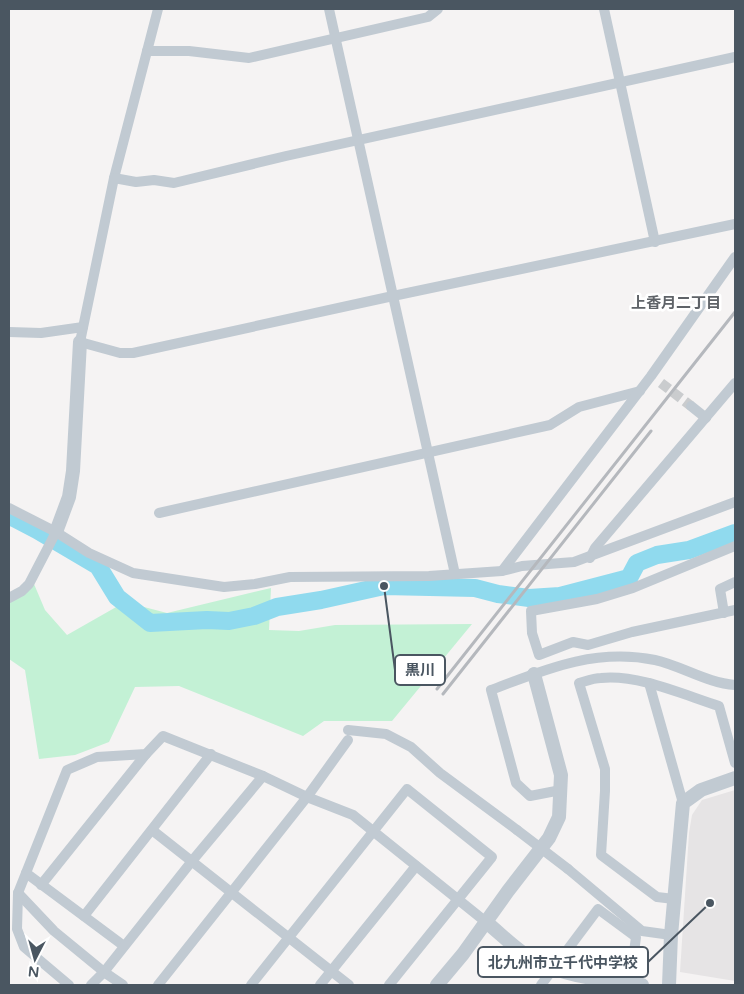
<svg xmlns="http://www.w3.org/2000/svg" width="744" height="994" viewBox="0 0 744 994" font-family="'Varela Round','Noto Sans JP',sans-serif">
  <rect width="100%" height="100%" fill="#f5f3f3"/>
  <!-- education -->
  <polygon fill="#e6e4e5" points="735,790 735,981 680,972 689,833 692,815 702,800"/>
  <!-- green -->
  <polygon fill="#c3f1d5" points="34,584 45,610 67,635 125,602 167,613 271,588 269,630 299,631 335,625 472,624 392,721 324,721 303,736 179,686 135,687 109,742 75,755 39,759 25,670 9,659 9,601"/>
  <g fill="none" stroke-linecap="round" stroke-linejoin="round">
    <!-- river -->
    <polyline stroke="#90daee" stroke-width="18" points="9,517 14,518 37,530 98,566 117,597 150,623 207,620 229,621 254,616 277,607 321,600 384,586 475,588 498,594 529,598 560,596 629,578 637,563 657,555 689,550 735,533"/>
    <!-- minor-tunnel -->
    <polyline stroke="#caccce" stroke-width="10" stroke-dasharray="10 5" stroke-linecap="butt" points="661,383 691,406"/>
    <!-- minor -->
    <g stroke="#c1cad2" stroke-width="10">
      <polyline points="158,9 114,178 80,342 120,353 133,353 393,296 735,224"/>
      <polyline points="329,9 455,574"/>
      <polyline points="604,9 655,242"/>
      <polyline points="147,51 189,51 249,58 428,17 438,9"/>
      <polyline points="114,178 136,182 154,180 174,183 286,156 735,57"/>
      <polyline points="9,332 41,333 83,327"/>
      <polyline points="691,406 706,418"/>
      <polyline points="9,508 56,532 89,553 133,573 224,587 255,584 290,577 429,576 502,571 522,566 574,562 735,502"/>
      <polyline points="159,513 550,425 579,407 640,391"/>
      <polyline points="735,546 633,588 597,599 531,611 532,633 539,655 573,642 588,645 632,632 735,610"/>
      <polyline points="590,558 595,548 735,383"/>
      <polyline points="502,571 651,376 735,257"/>
      <polyline points="9,598 22,591 29,584 56,532"/>
      <polyline points="724,613 720,589 735,582"/>
      <polyline points="649,683 683,803"/>
      <polyline points="348,730 386,734 411,747 440,773 517,830"/>
      <path d="M561 790 530 796 516 783 491 690C546 669 595 648 655 660 682 666 707 683 735 685"/>
      <polyline points="152,830 349,985"/>
      <polyline points="568,869 642,931 671,935"/>
      <polyline points="26,873 124,946"/>
      <polyline points="41,885 146,754"/>
      <polyline points="18,893 54,931 104,972 123,985"/>
      <path d="M674 899 657 897 601 855 605 791V769L579 683C586 681 594 678 601 678 638 674 684 695 719 706L735 763"/>
      <polyline points="84,916 211,754"/>
      <polyline points="69,985 24,947 17,929 18,893 67,770 97,757 146,754 163,736 263,776 307,797 353,815 486,922"/>
      <polyline points="91,985 104,972 192,861 263,776"/>
      <polyline points="158,985 307,797 348,740"/>
      <polyline points="251,985 407,789 492,857 389,985"/>
      <polyline points="320,985 416,866"/>
      <polyline points="541,985 598,909 636,937 630,983"/>
    </g>
    <!-- tertiary -->
    <g stroke="#c1cad2" stroke-width="14">
      <polyline points="56,532 69,497 73,471 80,342"/>
      <path d="M486 922C500 933 518 952 534 960 564 977 608 980 642 985"/>
      <polyline points="437,985 463,954 508,891 549,838 559,817 561,775 534,674"/>
      <polyline points="669,985 671,935 683,803 701,790 735,778"/>
    </g>
    <!-- rail -->
    <g stroke="#b5b8bd" stroke-width="3">
      <polyline points="437,689 735,312"/>
      <polyline points="443,694 651,431"/>
    </g>
    <!-- minor-bridge -->
    <polyline stroke="#c1cad2" stroke-width="10" points="517,830 568,869"/>
  </g>
  <g text-anchor="middle" dominant-baseline="central" stroke-width="5" stroke-linejoin="round" paint-order="stroke">
    <!-- neighbourhood labels -->
    <g font-size="15" font-weight="bold" fill="#5f6368" stroke="#fff">
      <text x="676" y="303">上香月二丁目</text>
    </g>
  </g>
  <!-- callouts -->
  <path fill="none" stroke="#4a5661" stroke-width="2" d="M384 586L395 670M710 903L648 962"/>
  <g fill="#4a5661" stroke="#fff" stroke-width="2">
    <circle cx="384" cy="586" r="5"/>
    <circle cx="710" cy="903" r="5"/>
  </g>
  <g fill="#fff" stroke="#4a5661" stroke-width="2">
    <rect x="395" y="655" width="50" height="30" rx="5"/>
    <rect x="478" y="947" width="170" height="30" rx="5"/>
  </g>
  <g font-size="15" text-anchor="middle" font-weight="bold" fill="#4a5661">
    <text x="420" y="675">黒川</text>
    <text x="563" y="968">北九州市立千代中学校</text>
  </g>
  <!-- border -->
  <rect width="744" height="994" fill="none" stroke="#4a5661" stroke-width="20"/>
  <!-- north arrow -->
  <g transform="translate(35 959) rotate(186)" stroke="#ffffff" stroke-width="4" paint-order="stroke">
  <path d="M0-4L9 19L0 12L-9 19Z" fill="#4a5661"/>
  <text y="-8" font-size="14" font-weight="bold" text-anchor="middle" fill="#4a5661">N</text>
  </g>
</svg>
